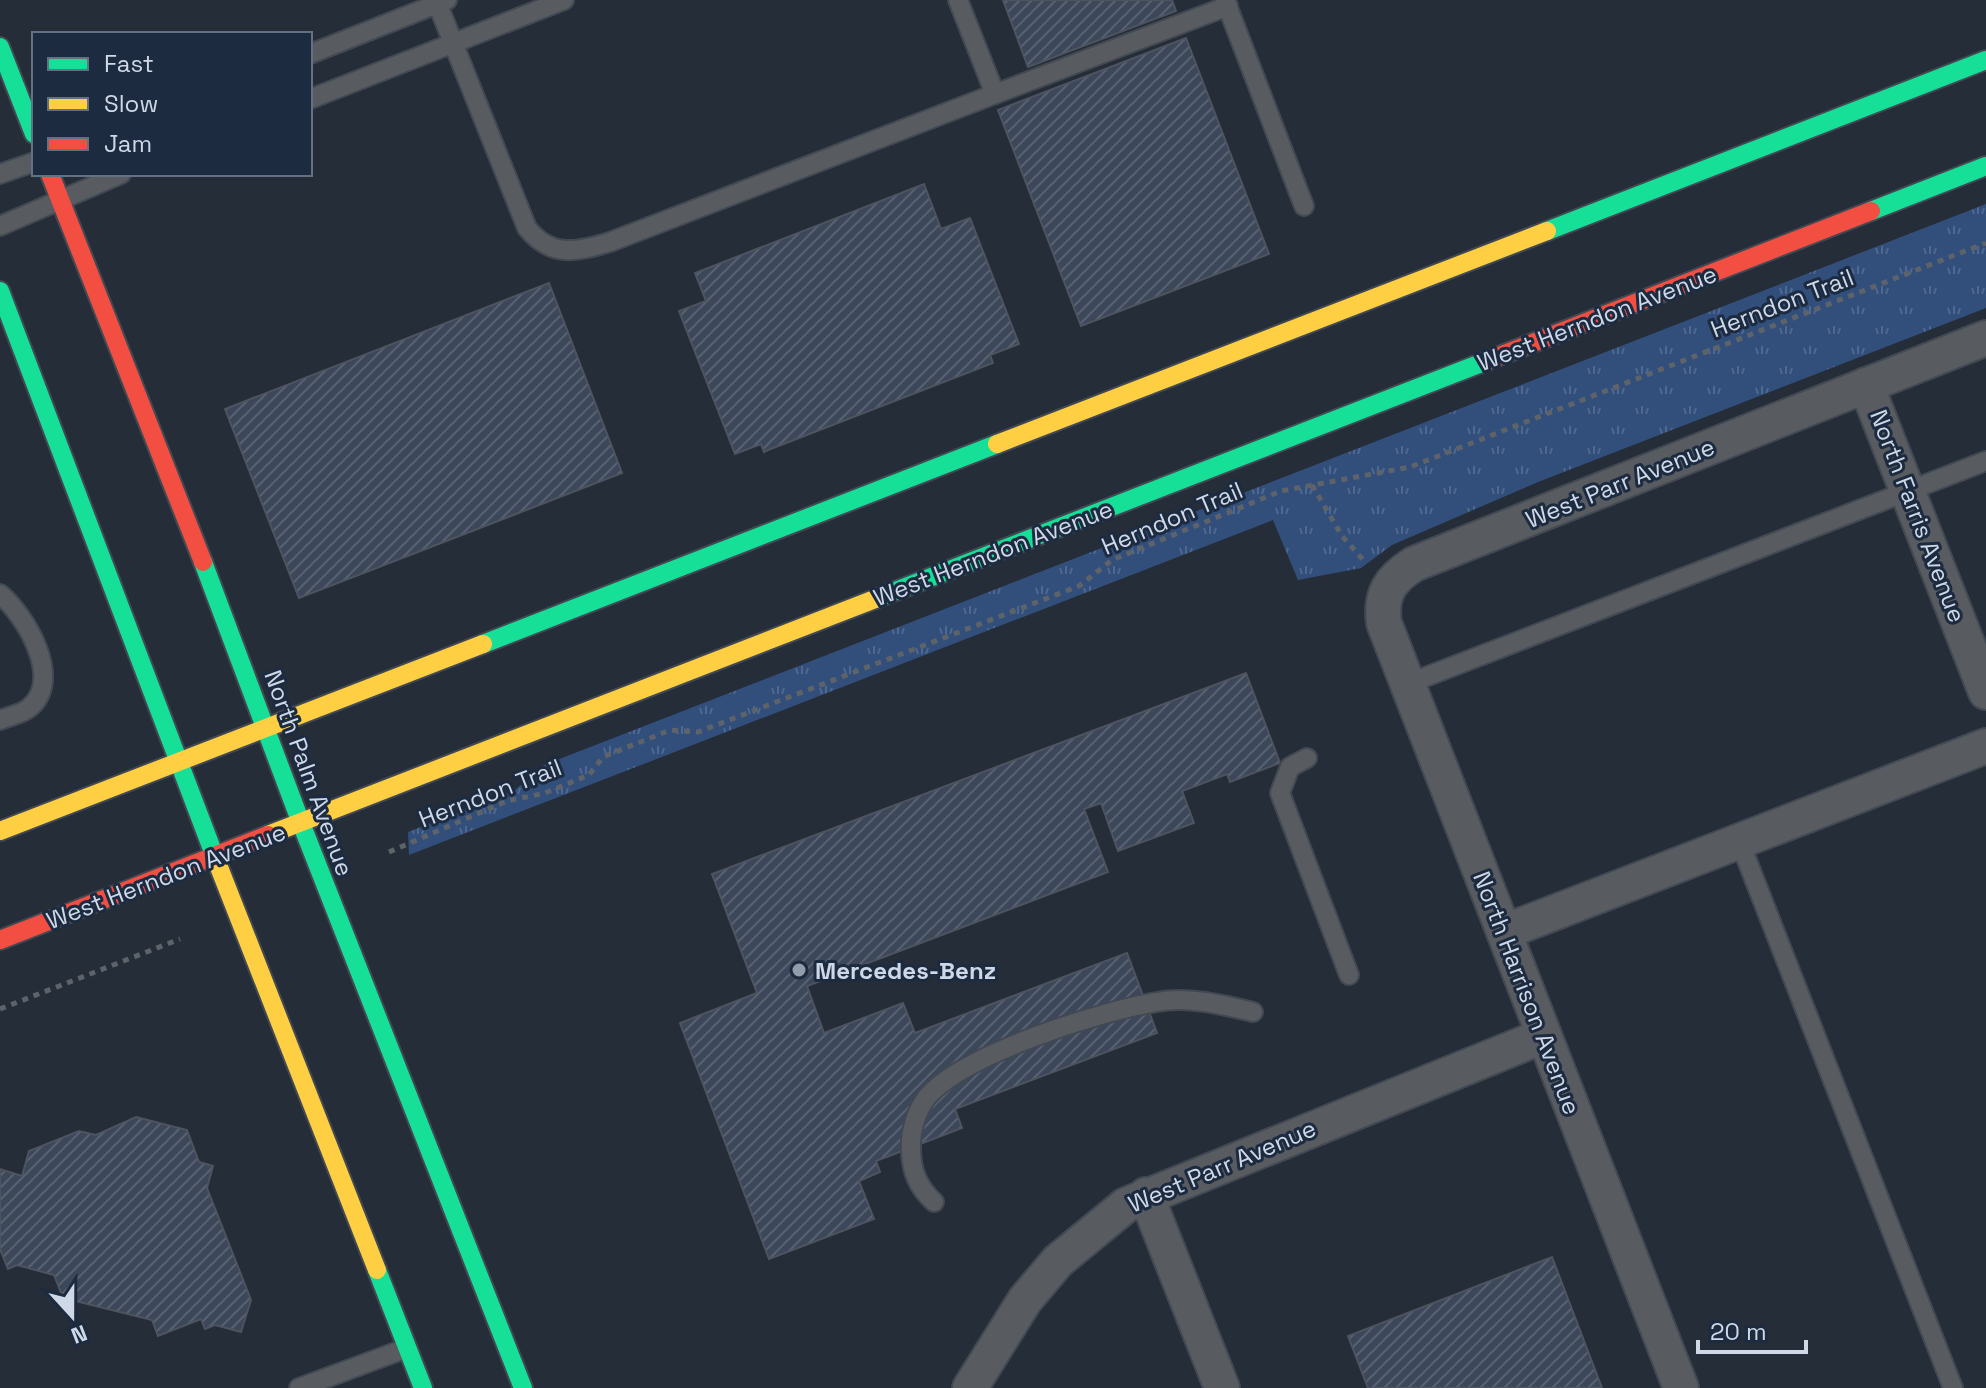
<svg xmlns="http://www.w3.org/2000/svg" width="1986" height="1388" viewBox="0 0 1986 1388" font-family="'Space Grotesk',sans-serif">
  <defs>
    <pattern id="grass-tufts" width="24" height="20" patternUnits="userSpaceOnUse" patternTransform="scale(2)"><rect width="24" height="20" fill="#324f7c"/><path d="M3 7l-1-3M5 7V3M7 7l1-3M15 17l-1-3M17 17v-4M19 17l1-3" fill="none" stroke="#4e688f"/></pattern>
    <pattern id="building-hatch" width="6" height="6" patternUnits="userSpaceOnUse" patternTransform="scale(2)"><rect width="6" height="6" fill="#3c475a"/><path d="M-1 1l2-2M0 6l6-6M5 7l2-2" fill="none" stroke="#576172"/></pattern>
  </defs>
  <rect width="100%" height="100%" fill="#252d39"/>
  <!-- grass -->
  <polygon fill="url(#grass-tufts)" points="1986,204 1986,308 1538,482 1392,545 1361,568 1298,580 1273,520 409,855 408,832 515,790 544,765"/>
  <!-- building -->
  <g fill="url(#building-hatch)" stroke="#4e545f" stroke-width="2">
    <polygon points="1003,0 1172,0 1176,11 1028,67"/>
    <polygon points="1186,38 1269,254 1081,326 998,110"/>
    <polygon points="924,184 941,229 970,218 1019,344 990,355 993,363 768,450 764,452 761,444 735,454 679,311 706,301 695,273"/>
    <polygon points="549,283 622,473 299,598 225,409"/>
    <polygon points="1246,673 1280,763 1230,782 1227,774 1182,791 1194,823 1118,851 1101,803 1084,809 1108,872 807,986 824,1033 903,1003 915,1033 1127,953 1157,1033 955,1109 962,1128 876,1161 880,1172 859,1181 874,1219 769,1259 680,1023 757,993 712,874"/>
    <polygon points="136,1117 187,1130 199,1162 213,1166 207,1188 251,1300 241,1332 215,1325 205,1329 201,1319 158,1336 152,1320 63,1298 54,1275 17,1265 8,1269 0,1249 0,1169 22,1176 29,1151 79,1131 96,1135"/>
    <polygon points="1552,1257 1602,1388 1368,1388 1348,1336"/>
  </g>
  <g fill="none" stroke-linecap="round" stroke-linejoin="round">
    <!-- lane casing -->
    <g stroke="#424953" stroke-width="22">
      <g id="lane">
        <path d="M436 0 527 228C551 258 577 252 610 242L995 94 958 0"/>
        <polyline points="1225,0 1304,206"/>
        <polyline points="310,54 447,0"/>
        <polyline points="995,94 1228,6"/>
        <polyline points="310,99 564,0"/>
        <polyline points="0,174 34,162"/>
        <polyline points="0,226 121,174"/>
        <path d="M0 594C26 616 64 680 29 708 22 714 9 716 0 720"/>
        <polyline points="1407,684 1986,461"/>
        <polyline points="1307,758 1290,767 1280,793 1349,975"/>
        <polyline points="1739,840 1953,1388"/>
        <path d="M934 1202C918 1187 911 1171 911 1149 910 1132 916 1111 927 1097 964 1054 1100 1011 1157 1002 1188 996 1223 1005 1253 1012"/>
        <polyline points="299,1388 407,1348"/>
      </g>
    </g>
    <!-- street casing -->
    <g stroke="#424953" stroke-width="38">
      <g id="street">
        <polyline points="1866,385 1986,692"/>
        <polyline points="1504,932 1986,746"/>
        <polyline points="1146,1195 1222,1388"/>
        <polyline points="970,1388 1025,1300 1058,1261 1126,1205 1543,1036"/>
        <path d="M1681 1388 1384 623C1380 594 1390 579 1414 564L1986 338"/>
      </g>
    </g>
    <!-- fast casing -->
    <g stroke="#424953" stroke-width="22">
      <g id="fast">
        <polyline points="0,47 34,134"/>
        <polyline points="1871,211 1986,166"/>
        <polyline points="1547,231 1986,60"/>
        <polyline points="0,291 215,857"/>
        <polyline points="203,562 301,823"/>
        <polyline points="875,599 1489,360"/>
        <polyline points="483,644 997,444"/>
        <polyline points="301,823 523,1388"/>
        <polyline points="377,1270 423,1388"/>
      </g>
    </g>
    <!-- slow casing -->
    <g stroke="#424953" stroke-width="22">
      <g id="slow">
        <polyline points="997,444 1547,231"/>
        <polyline points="0,831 483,644"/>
        <polyline points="268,835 875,599"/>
        <polyline points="215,857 377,1270"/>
      </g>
    </g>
    <!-- jam casing -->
    <g stroke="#424953" stroke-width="22">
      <g id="jam">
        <polyline points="50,174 203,562"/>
        <polyline points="1489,360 1871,211"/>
        <polyline points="0,940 268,835"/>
      </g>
    </g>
    <!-- path -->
    <g stroke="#5e6369" stroke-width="5" stroke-dasharray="6 6" stroke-linecap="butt">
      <polyline points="1312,485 1342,536 1366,563"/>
      <polyline points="389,852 507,801 545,793 589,775 603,757 670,730 698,732 1079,586 1112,560 1281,491 1410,467 1986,243"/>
      <polyline points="0,1009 180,939"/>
    </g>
    <!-- lane -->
    <use href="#lane" stroke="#585c61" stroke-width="18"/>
    <!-- street -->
    <use href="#street" stroke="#585c61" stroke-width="34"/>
    <!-- fast -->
    <use href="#fast" stroke="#16e098" stroke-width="18"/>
    <!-- slow -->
    <use href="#slow" stroke="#ffcf43" stroke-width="18"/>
    <!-- jam -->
    <use href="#jam" stroke="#f24e42" stroke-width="18"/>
  </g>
  <!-- markers -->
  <circle fill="#939caa" stroke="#1d2b41" stroke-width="3" cx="799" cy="970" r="8"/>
  <g text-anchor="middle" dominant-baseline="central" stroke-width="6" stroke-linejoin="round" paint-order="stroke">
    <!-- street labels -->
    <g font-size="24" fill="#ced8e7" stroke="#1d2b41">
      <text transform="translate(1782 303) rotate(-21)">Herndon Trail</text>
      <text transform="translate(1597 318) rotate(-21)">West Herndon Avenue</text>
      <text transform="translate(1620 483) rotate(-22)">West Parr Avenue</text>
      <text transform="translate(1918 516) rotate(69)">North Farris Avenue</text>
      <text transform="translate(1172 518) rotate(-23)">Herndon Trail</text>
      <text transform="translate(993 553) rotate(-21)">West Herndon Avenue</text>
      <text transform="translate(309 773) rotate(70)">North Palm Avenue</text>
      <text transform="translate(490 793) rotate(-21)">Herndon Trail</text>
      <text transform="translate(166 876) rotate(-21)">West Herndon Avenue</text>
      <text transform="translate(1527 993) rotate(69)">North Harrison Avenue</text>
      <text transform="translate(1222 1166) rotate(-23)">West Parr Avenue</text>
    </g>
    <!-- poi labels -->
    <g font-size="24" font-weight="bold" fill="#ced8e7" stroke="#1d2b41" text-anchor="start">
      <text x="815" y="970">Mercedes-Benz</text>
    </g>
  </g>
  <!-- legend -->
  <rect x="32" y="32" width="280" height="144" fill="#1d2b41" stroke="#647083" stroke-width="2"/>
  <rect x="48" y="58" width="40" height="12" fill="#16e098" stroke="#647083" stroke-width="2"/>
  <text x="104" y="72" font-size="24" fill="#ced8e7">Fast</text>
  <rect x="48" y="98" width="40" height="12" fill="#ffcf43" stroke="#647083" stroke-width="2"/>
  <text x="104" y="112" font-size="24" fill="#ced8e7">Slow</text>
  <rect x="48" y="138" width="40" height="12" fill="#f24e42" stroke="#647083" stroke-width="2"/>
  <text x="104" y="152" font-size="24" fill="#ced8e7">Jam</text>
  <!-- north arrow -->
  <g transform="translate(72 1316) rotate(159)" stroke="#1d2b41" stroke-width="6" paint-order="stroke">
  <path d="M0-6L14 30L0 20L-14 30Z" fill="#ced8e7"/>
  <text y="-12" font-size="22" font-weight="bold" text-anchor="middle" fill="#ced8e7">N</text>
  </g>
  <!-- scale -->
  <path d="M1698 1340v12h108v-12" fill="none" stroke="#ced8e7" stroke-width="4"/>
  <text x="1710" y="1340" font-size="24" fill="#ced8e7" stroke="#1d2b41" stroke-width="6" paint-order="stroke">20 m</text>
</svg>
